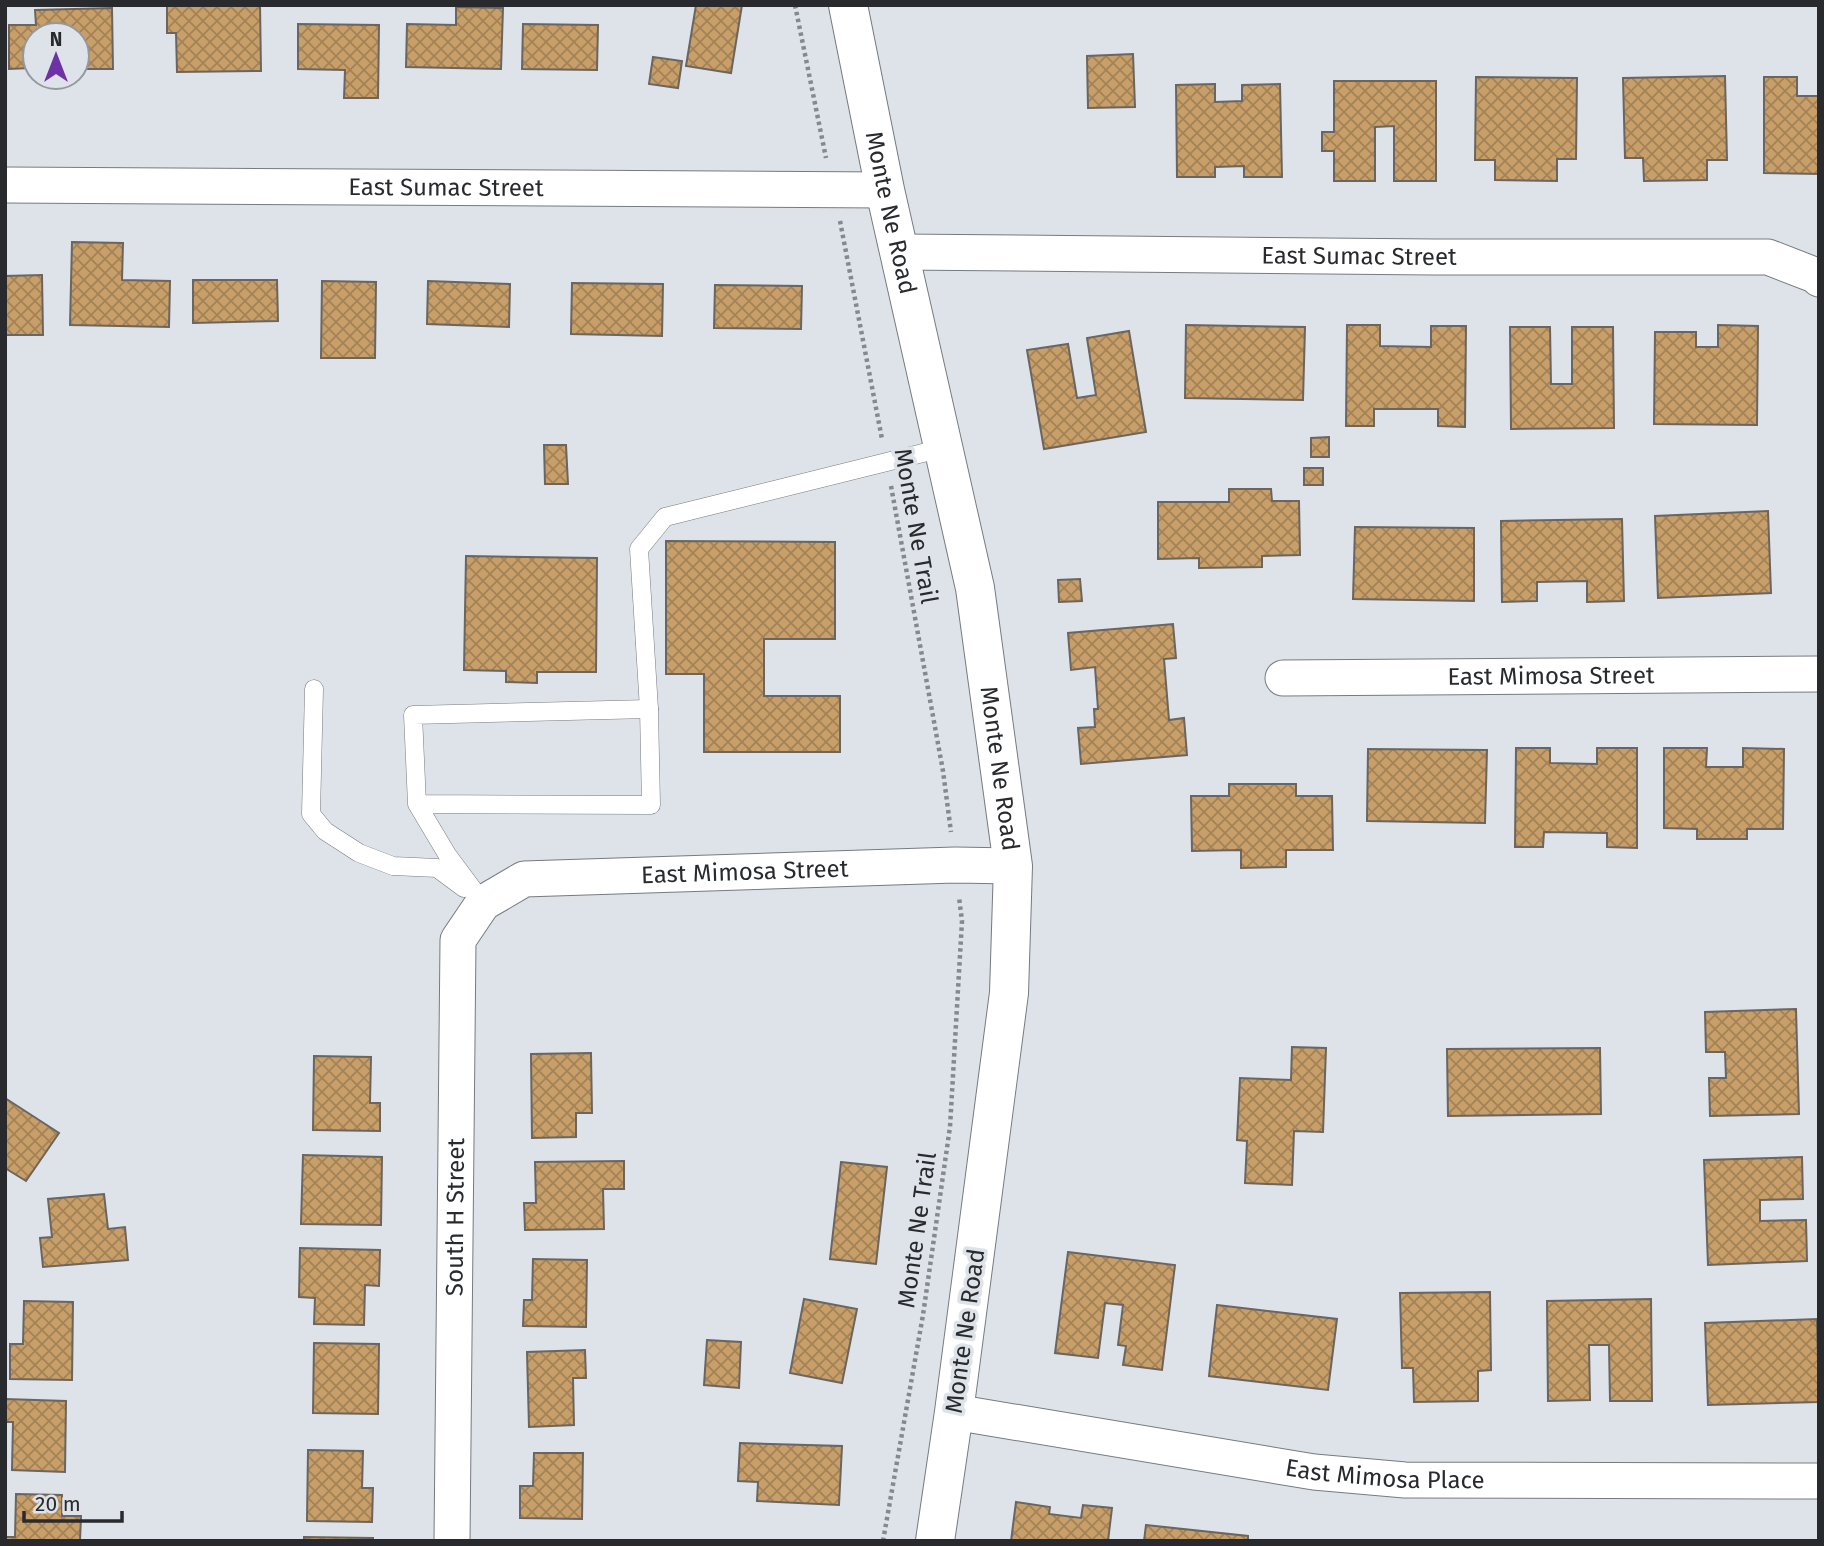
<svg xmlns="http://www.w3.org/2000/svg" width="1824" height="1546" viewBox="0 0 1824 1546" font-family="'Fira Sans',sans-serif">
  <defs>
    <pattern id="building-cross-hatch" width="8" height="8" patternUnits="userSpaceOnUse" patternTransform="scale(1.75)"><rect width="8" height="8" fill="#c89f68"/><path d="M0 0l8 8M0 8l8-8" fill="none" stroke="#a28256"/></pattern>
  </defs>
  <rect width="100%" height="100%" fill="#dde3e9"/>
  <!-- building -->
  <g fill="url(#building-cross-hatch)" stroke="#6a6560" stroke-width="2">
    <polygon points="167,5 260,5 261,71 177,72 176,33 167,33"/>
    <polygon points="696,5 742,5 731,73 686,66"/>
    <polygon points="456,7 503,8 501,69 406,67 407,24 456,25"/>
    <polygon points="112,8 113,69 77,69 77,35 35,35 35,70 31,70 31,68 9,69 9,25 36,25 35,10"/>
    <polygon points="298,24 379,25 378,98 344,98 345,70 298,69"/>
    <polygon points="523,24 598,25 597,70 522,69"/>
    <polygon points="1133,54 1135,107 1088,108 1087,56"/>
    <polygon points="653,57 682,61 678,88 649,84"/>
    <polygon points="1725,76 1727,160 1707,160 1707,180 1644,181 1643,158 1625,158 1623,78"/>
    <polygon points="1476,77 1577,78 1576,159 1557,159 1557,181 1495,180 1495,160 1475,160"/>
    <polygon points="1764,77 1797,77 1797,96 1819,96 1819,174 1764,173"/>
    <polygon points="1334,81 1436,81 1436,181 1394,181 1394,126 1375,127 1375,181 1334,181 1334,151 1322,151 1322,132 1334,132"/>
    <polygon points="1215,84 1215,102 1242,101 1242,85 1280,84 1282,177 1244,177 1244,166 1215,167 1215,177 1177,177 1176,85"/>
    <polygon points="72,242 123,243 122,280 170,281 169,327 70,325"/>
    <polygon points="42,275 43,335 5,335 5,276"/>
    <polygon points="193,280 277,280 278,321 193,323"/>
    <polygon points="322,281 376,282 375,358 321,358"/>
    <polygon points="428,281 510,284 509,327 427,324"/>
    <polygon points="572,283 663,284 662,336 571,334"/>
    <polygon points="715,285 802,286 801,329 714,328"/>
    <polygon points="1186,325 1305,327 1303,400 1185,398"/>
    <polygon points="1347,325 1380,325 1380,346 1431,347 1431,326 1466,326 1465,427 1438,426 1438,409 1374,409 1374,426 1346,426"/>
    <polygon points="1718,325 1758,326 1757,425 1654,424 1655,332 1696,332 1696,347 1718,347"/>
    <polygon points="1510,327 1550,327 1551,384 1572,384 1572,327 1613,327 1614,428 1511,429"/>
    <polygon points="1129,331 1146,432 1044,449 1027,350 1068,344 1077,398 1096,395 1087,338"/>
    <polygon points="1329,437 1329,457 1311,457 1311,438"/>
    <polygon points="544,445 566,445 568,484 545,484"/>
    <rect x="1304" y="468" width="19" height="17"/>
    <polygon points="1229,489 1271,489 1272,501 1299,501 1300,555 1262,556 1262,567 1199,568 1199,558 1158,559 1158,502 1229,502"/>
    <polygon points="1768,511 1771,593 1658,598 1655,516"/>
    <polygon points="1622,519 1624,601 1587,602 1587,581 1537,582 1537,601 1502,602 1501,521"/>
    <polygon points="1355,527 1474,528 1474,601 1353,599"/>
    <polygon points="666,541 835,542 835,639 764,639 764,696 840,696 840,752 704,752 704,674 666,674"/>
    <polygon points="466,556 597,558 596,672 537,672 537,683 506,682 506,671 464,670"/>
    <polygon points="1080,579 1082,601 1059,602 1058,580"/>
    <polygon points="1173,624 1176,658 1164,659 1169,720 1184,718 1187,755 1081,764 1078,728 1095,727 1094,709 1098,709 1095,667 1071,670 1068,633"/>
    <polygon points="1516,748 1550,748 1550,763 1597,764 1597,748 1637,748 1637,848 1607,847 1607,833 1544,832 1543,847 1515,847"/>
    <polygon points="1664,748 1707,748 1706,767 1743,767 1743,748 1784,749 1783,829 1747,829 1747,839 1697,839 1697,829 1664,828"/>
    <polygon points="1368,749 1487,750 1485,823 1367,821"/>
    <polygon points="1229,784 1296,784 1296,796 1332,796 1333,850 1286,850 1286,867 1241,868 1241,850 1192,851 1191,796 1229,796"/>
    <polygon points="1796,1009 1799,1114 1710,1116 1709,1078 1726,1078 1725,1052 1706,1052 1705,1012"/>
    <polygon points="1292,1047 1326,1048 1323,1132 1294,1131 1292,1185 1245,1183 1247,1141 1237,1140 1240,1078 1291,1080"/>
    <polygon points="1600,1048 1601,1114 1448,1116 1447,1049"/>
    <polygon points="591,1053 592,1113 576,1113 576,1137 532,1138 531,1054"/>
    <polygon points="314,1056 371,1057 370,1103 380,1103 380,1131 313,1130"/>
    <polygon points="5,1098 59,1133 26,1181 5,1168"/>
    <polygon points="303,1155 382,1157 381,1225 301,1224"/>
    <polygon points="1802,1157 1803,1199 1760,1200 1760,1221 1806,1220 1807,1261 1708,1265 1704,1160"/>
    <polygon points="624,1161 624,1189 603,1189 604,1229 525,1230 524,1203 536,1203 535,1162"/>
    <polygon points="841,1162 887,1167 876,1264 830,1259"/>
    <polygon points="104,1194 108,1229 125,1227 128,1260 43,1267 40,1238 52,1237 48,1199"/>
    <polygon points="300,1248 380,1250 379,1286 365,1285 364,1325 314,1324 315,1298 299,1297"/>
    <polygon points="1068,1252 1175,1265 1162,1370 1123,1365 1126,1346 1118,1345 1123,1305 1105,1303 1098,1358 1055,1353"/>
    <polygon points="533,1259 587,1260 586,1327 523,1326 524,1300 532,1300"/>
    <polygon points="1490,1292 1491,1370 1478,1371 1478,1401 1414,1402 1413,1368 1402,1368 1400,1293"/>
    <polygon points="804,1299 857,1309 842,1383 790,1373"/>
    <polygon points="1651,1299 1652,1401 1610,1401 1609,1345 1589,1345 1590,1400 1548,1401 1547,1301"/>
    <polygon points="24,1301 73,1302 72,1380 10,1379 10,1344 23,1344"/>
    <polygon points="1217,1305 1337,1319 1328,1390 1209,1376"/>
    <polygon points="1817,1319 1819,1402 1708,1405 1705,1323"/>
    <polygon points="707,1340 741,1342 739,1388 704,1385"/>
    <polygon points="314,1343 379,1344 378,1414 313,1413"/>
    <polygon points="585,1350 586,1378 573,1378 574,1425 529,1427 527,1352"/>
    <polygon points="5,1399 66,1401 65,1472 12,1470 13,1422 5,1422"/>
    <polygon points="740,1443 842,1446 839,1505 757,1501 758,1482 738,1481"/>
    <polygon points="308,1450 363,1451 362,1488 373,1488 372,1522 307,1521"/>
    <polygon points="534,1453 583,1453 582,1519 520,1518 520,1486 533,1486"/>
    <polygon points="16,1494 62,1495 62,1516 81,1516 80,1541 5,1541 5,1537 15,1537"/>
    <polygon points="1016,1502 1050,1507 1049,1514 1081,1518 1083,1505 1112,1508 1108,1541 1011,1541"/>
    <polygon points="1146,1525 1248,1536 1248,1541 1144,1541"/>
    <polygon points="304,1537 373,1538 373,1541 304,1541"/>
  </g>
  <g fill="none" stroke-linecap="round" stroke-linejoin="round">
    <!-- service casing -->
    <g stroke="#767b81" stroke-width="19">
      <g id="service">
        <polyline points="314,689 311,814 325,831 359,853 393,866 437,868 464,888"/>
        <polyline points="649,709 639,549 665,517 943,448"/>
        <polyline points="417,804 413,715 649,709 651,805 417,804 448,856 483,903"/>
      </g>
    </g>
    <!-- minor casing -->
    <g stroke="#767b81" stroke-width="37">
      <g id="minor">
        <path id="s1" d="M5 185 885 190"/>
        <path id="s2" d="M899 252 1435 257H1768L1817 276 1819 279"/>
        <path id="s3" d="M1283 678 1819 674"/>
        <path id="s4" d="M954 1412 1314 1472 1405 1480 1819 1481"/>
        <path id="s5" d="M452 1541 458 940 483 903 524 879 955 865 1013 866"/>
      </g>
    </g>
    <!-- tertiary casing -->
    <g stroke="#767b81" stroke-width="40">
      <g id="tertiary">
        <path id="s6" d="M848 5 885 190 975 588 1013 866 1009 993 954 1412 935 1541"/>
      </g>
    </g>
    <!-- path -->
    <g stroke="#85898e" stroke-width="4.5" stroke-dasharray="3.5 3.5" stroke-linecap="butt">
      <polyline points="795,5 826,158"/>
      <polyline points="840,221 882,439"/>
      <polyline points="891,486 943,771 951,832"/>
      <polyline points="883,1541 923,1315 950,1127 962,921 959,897"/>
    </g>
    <!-- service -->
    <use href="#service" stroke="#fff" stroke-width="18"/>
    <!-- minor -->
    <use href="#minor" stroke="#fff" stroke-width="35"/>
    <!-- tertiary -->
    <use href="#tertiary" stroke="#fff" stroke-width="38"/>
  </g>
  <g text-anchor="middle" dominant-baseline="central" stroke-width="7" stroke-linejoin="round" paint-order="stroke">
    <!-- street labels -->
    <g font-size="24" fill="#282a2d" stroke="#dde3e9">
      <text stroke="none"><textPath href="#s1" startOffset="441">East Sumac Street</textPath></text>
      <text stroke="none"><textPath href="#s6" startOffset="212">Monte Ne Road</textPath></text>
      <text stroke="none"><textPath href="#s2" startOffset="460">East Sumac Street</textPath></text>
      <text transform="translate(916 526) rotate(80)">Monte Ne Trail</text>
      <text stroke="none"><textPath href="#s3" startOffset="268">East Mimosa Street</textPath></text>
      <text stroke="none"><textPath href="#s6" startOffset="779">Monte Ne Road</textPath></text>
      <text stroke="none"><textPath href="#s5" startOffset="914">East Mimosa Street</textPath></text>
      <text stroke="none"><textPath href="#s5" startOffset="324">South H Street</textPath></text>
      <text transform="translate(917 1230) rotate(-82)">Monte Ne Trail</text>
      <text transform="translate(965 1331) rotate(-82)">Monte Ne Road</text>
      <text stroke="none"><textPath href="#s4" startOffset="436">East Mimosa Place</textPath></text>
    </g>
  </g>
  <!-- border -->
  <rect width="1824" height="1546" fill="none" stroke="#282a2d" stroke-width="14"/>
  <!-- north arrow -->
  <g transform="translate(56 56)"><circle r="33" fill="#dde3e9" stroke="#95999e" stroke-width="2"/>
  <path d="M0-5L12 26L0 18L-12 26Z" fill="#6e31a6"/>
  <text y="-10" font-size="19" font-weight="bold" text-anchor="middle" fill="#282a2d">N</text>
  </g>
  <!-- scale -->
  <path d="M24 1511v10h98v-10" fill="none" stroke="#282a2d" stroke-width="3.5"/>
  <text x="35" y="1511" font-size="21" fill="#282a2d" stroke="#dde3e9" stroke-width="5" paint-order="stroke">20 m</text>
</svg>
